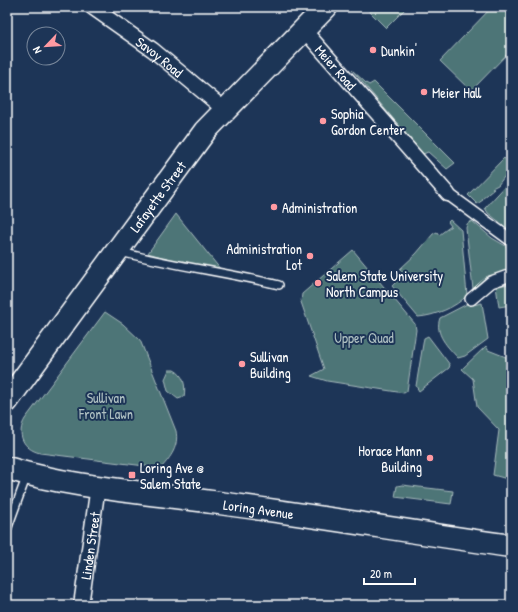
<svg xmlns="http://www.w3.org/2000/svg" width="518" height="612" viewBox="0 0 518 612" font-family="'Patrick Hand',sans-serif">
  <rect width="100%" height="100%" fill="#1d3557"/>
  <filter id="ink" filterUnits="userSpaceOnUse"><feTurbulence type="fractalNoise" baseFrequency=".025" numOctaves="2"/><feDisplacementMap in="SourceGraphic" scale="8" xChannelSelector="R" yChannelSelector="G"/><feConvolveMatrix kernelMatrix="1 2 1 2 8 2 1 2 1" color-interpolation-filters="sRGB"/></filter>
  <g filter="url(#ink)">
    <!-- green -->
    <g fill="#4e7477" stroke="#a6babb">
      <polygon points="371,7 407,7 386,28 368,10"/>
      <polygon points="492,7 511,7 511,50 471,91 440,61"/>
      <polygon points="352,70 366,83 369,85 374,82 455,163 447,169 428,152 423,154"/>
      <polygon points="504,158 508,162 511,160 511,172 509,174 507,173 498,185 492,188 494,189 482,199 483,200 477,204 468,195"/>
      <polygon points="511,180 511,231 488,213 485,208"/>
      <polygon points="176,214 221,270 175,261 148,253"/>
      <path d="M450 220 461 230 467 295C457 307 434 316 418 317L392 286 404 274 400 269 416 254 433 234 437 232 439 235 451 226 448 222Z"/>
      <polygon points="472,221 492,238 511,249 511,265 502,273 486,277 473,289 466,228 467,224"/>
      <polygon points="353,250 415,324 416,330 407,391 404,393 327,381 311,376 324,369 301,302 302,294"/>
      <polygon points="511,284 511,305 499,307 496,286"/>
      <path d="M471 302 473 305 482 303 488 339 465 356 458 358C448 347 434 334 440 318Z"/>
      <path d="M105 312 123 324 140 340 176 431C179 446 171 457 161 468L40 453C23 449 16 434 25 419Z"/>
      <polygon points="428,336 450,365 449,368 419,391 416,386 424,338"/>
      <polygon points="486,346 488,350 511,359 511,480 493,475 499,430 477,407 473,379 462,369"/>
      <path d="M169 370H174C184 375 186 386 184 397L178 399 168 391 165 379Z"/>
      <polygon points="402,485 453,491 451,504 395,497 397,486"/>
    </g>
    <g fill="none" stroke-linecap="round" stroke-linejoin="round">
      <!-- service casing -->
      <g stroke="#fff" stroke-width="10">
        <g id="service">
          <path d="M121 252C173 266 226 272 279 285"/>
          <polyline points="7,530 27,475"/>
        </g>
      </g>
      <!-- pedestrian casing -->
      <g stroke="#fff" stroke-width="14">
        <g id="pedestrian">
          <polyline points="448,194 511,240"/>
          <polyline points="471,299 491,282 511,275"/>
        </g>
      </g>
      <!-- minor casing -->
      <g stroke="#fff" stroke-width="17">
        <g id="minor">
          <path id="s1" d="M92 7 153 50 225 110"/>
          <path id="s2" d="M304 30 448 194"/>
          <path id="s3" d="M81 605 98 486"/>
        </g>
      </g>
      <!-- primary casing -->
      <g stroke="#fff" stroke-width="25">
        <g id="primary">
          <path id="s4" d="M7 401 205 131 326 7"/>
        </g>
      </g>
      <!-- trunk casing -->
      <g stroke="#fff" stroke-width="25">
        <g id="trunk">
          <path id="s5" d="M7 468C73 488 144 492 212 502 312 515 411 532 511 546"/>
        </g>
      </g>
      <!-- service -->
      <use href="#service" stroke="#1d3557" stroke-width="7"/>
      <!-- pedestrian -->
      <use href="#pedestrian" stroke="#1d3557" stroke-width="11"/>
      <!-- minor -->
      <use href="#minor" stroke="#1d3557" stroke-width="14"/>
      <!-- primary -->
      <use href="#primary" stroke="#1d3557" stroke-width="22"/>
      <!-- trunk -->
      <use href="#trunk" stroke="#1d3557" stroke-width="22"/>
    </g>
  </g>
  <!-- markers -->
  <g fill="#ff9aa2" stroke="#1d3557" stroke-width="1.5">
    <circle cx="373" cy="50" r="4"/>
    <circle cx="424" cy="92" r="4"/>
    <circle cx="323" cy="121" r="4"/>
    <circle cx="274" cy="207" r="4"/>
    <circle cx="310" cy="256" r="4"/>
    <circle cx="318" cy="283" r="4"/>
    <circle cx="242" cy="364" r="4"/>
    <circle cx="430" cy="458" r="4"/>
    <rect x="128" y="471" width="8" height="8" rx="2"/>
  </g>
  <g text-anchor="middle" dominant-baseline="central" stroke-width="4" stroke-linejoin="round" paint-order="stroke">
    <!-- poi labels -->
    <g font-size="14" fill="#fff" stroke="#1d3557" text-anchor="start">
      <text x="381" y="50">Dunkin'</text>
      <text x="432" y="92">Meier Hall</text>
      <text x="331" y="113">Sophia<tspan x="331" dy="16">Gordon Center</tspan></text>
      <text x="282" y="207">Administration</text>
      <text x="302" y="248" text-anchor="end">Administration<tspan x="302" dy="16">Lot</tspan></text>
      <text x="326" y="275">Salem State University<tspan x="326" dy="16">North Campus</tspan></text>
      <text x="250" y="356">Sullivan<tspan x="250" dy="16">Building</tspan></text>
      <text x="422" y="450" text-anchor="end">Horace Mann<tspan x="422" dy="16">Building</tspan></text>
      <text x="140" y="467">Loring Ave @<tspan x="140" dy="16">Salem State</tspan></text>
    </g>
    <!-- street labels -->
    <g font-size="14" fill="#fff" stroke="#1d3557">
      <text stroke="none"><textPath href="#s1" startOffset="84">Savoy Road</textPath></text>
      <text stroke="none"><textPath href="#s2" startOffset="49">Meier Road</textPath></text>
      <text stroke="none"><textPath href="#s4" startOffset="254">Lafayette Street</textPath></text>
      <text stroke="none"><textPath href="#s5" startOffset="255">Loring Avenue</textPath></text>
      <text stroke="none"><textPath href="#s3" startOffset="60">Linden Street</textPath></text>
    </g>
    <!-- park labels -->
    <g font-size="14" fill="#afc0c2" stroke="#1d3557">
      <text x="364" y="337">Upper Quad</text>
      <text x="106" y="397">Sullivan<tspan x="106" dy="16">Front Lawn</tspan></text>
    </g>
  </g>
  <!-- margin -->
  <rect width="518" height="612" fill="none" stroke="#1d3557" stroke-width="24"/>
  <rect x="12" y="12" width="494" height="588" fill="none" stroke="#fff" stroke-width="1.5" filter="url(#ink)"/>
  <!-- north arrow -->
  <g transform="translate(46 46) rotate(245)"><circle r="19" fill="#1d3557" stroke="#77869a"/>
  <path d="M0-3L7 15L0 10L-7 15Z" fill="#ff9aa2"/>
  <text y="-6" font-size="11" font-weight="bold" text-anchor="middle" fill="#ffffff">N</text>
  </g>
  <!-- scale -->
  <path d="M364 578v6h51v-6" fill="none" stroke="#ffffff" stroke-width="2"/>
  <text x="370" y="578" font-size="12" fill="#ffffff" stroke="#1d3557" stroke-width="3" paint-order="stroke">20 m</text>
</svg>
